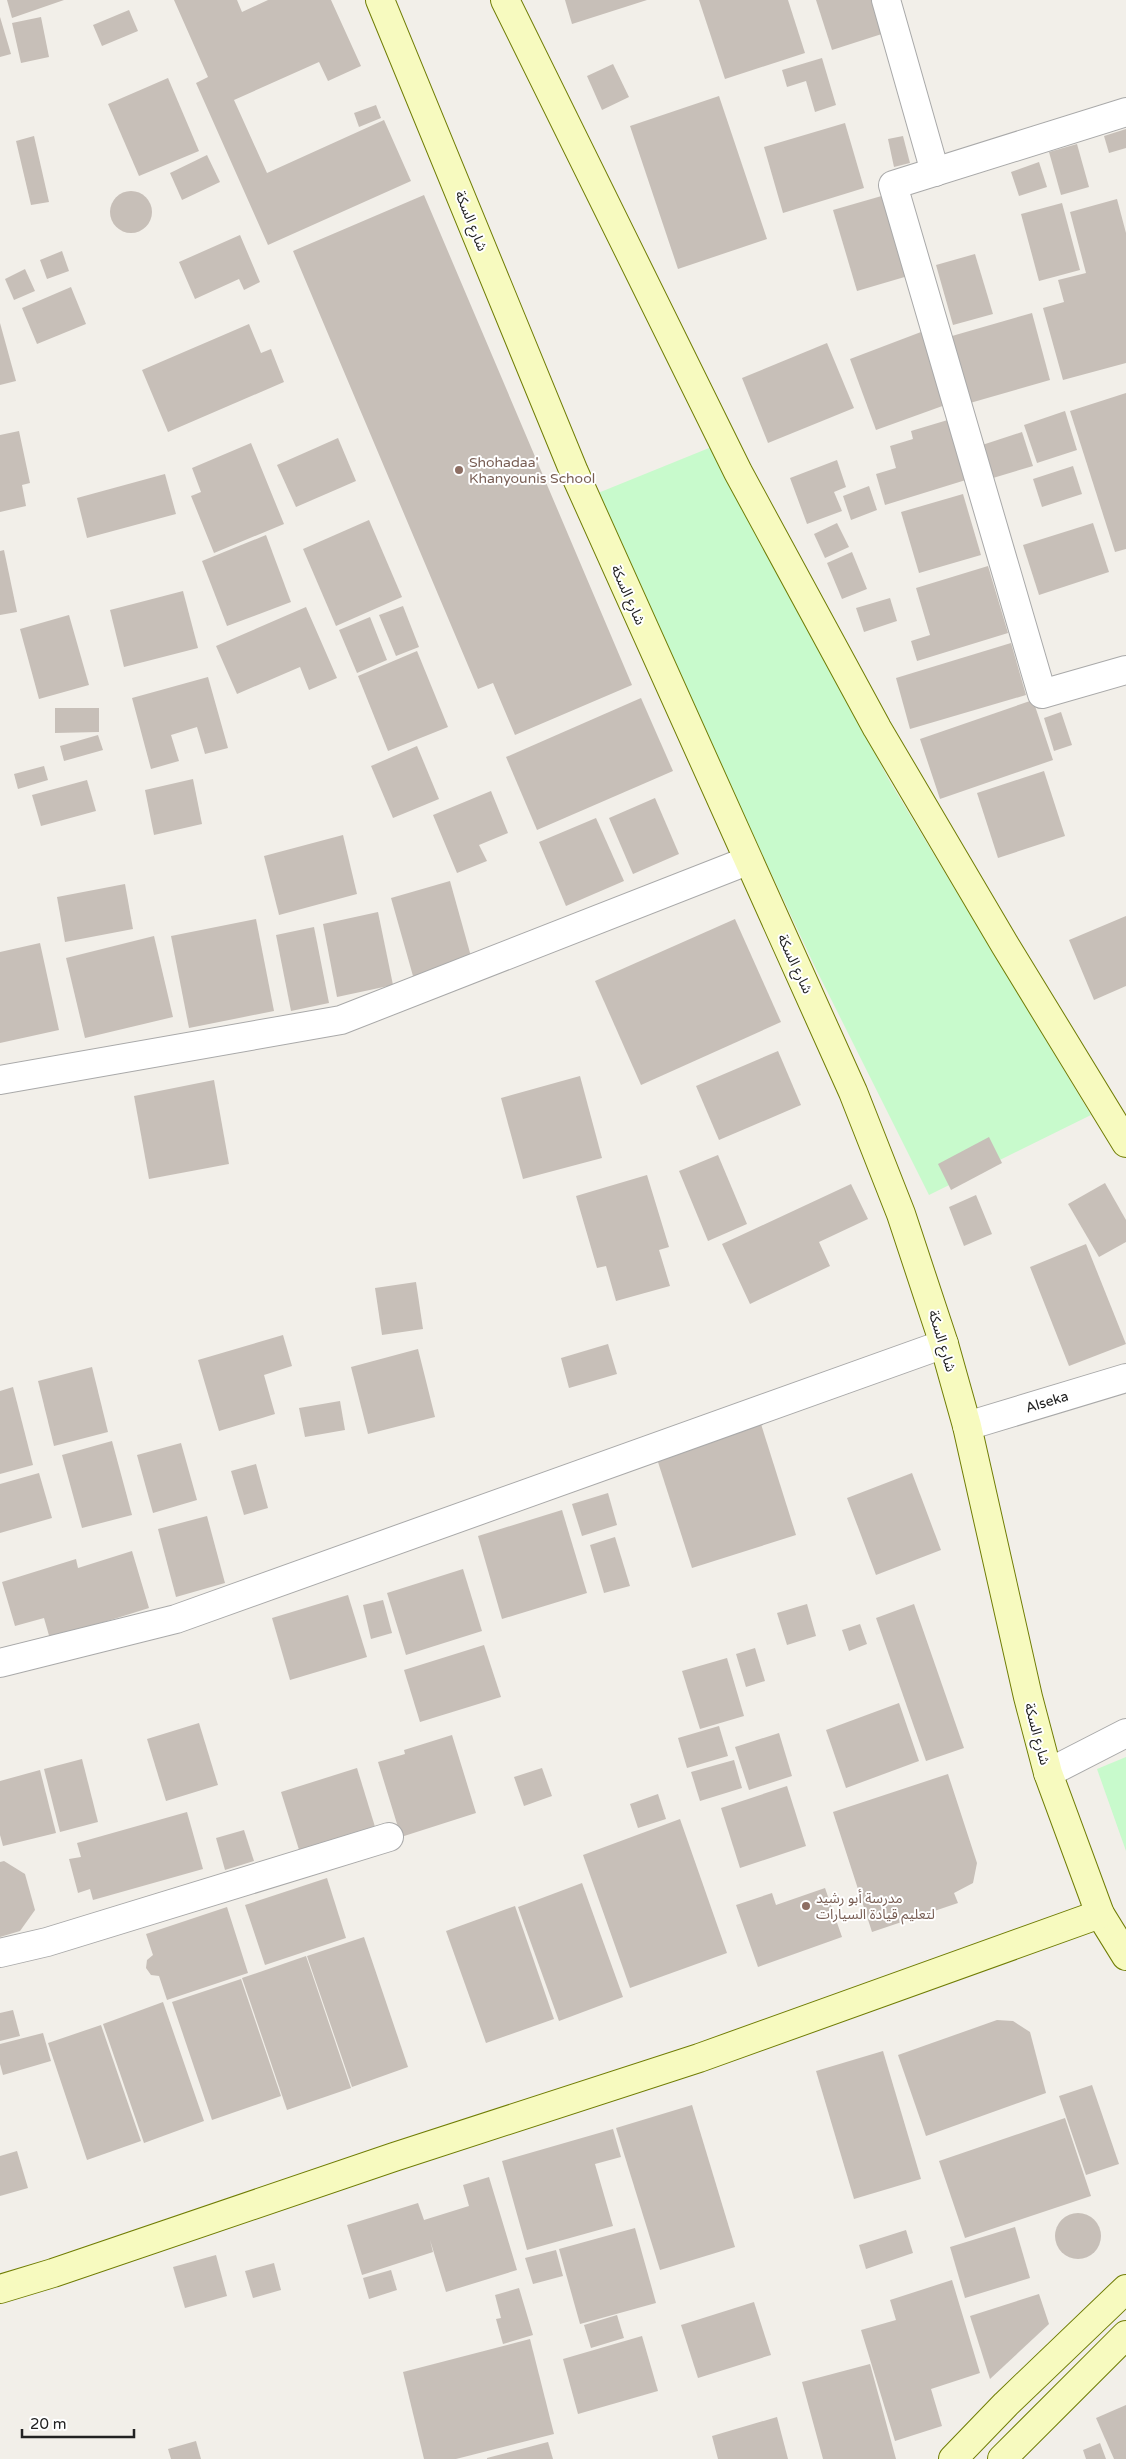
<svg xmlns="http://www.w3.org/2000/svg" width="1126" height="2459" viewBox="0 0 1126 2459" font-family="'Varela Round','Noto Sans Arabic',sans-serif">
  <rect width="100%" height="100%" fill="#f2efe9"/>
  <!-- park -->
  <g fill="#c8facc">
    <polygon points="714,446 889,780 1091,1115 929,1195 815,967 675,668 598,493"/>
    <polygon points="1126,1757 1126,1851 1097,1769"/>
  </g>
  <!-- building -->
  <g fill="#c7bfb8">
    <polygon points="7,0 64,0 12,18"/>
    <polygon points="174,0 237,0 242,12 268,0 331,0 361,66 328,81 319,62 234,100 267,173 384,120 411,181 268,245 196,83 208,77"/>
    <polygon points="565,0 647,0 572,24"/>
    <polygon points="699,0 788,0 805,53 725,79"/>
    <polygon points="816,0 879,0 888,32 832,50"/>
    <polygon points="129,10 138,31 102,46 93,25"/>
    <polygon points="0,17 11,54 0,57"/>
    <polygon points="41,17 49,57 21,63 12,23"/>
    <polygon points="822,58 836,105 815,112 806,81 787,87 782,70"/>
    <polygon points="613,64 629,97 602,110 587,76"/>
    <polygon points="168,78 199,151 139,176 108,104"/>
    <polygon points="719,96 767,239 678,269 630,126"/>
    <polygon points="376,105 381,118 359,127 354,113"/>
    <polygon points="845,123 864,188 783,213 764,147"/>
    <polygon points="1126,129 1126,148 1109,153 1104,136"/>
    <polygon points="34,136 49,202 31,205 16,141"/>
    <polygon points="903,136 910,163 894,167 888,139"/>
    <polygon points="1077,144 1089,187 1061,195 1049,152"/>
    <polygon points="207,155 220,182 182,200 170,173"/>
    <polygon points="1039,162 1047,187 1019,196 1011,172"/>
    <circle cx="131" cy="212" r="21"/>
    <polygon points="424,195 632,685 515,735 493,683 478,689 293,251"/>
    <polygon points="885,195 908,276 857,291 833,210"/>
    <polygon points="1117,199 1126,233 1126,363 1063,380 1043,308 1064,302 1058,280 1086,273 1070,212"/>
    <polygon points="1062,203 1080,270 1039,281 1021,214"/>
    <polygon points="240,235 260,282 244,290 239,279 195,299 179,262"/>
    <polygon points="62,251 69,271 47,279 40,260"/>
    <polygon points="975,254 993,314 953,325 936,265"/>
    <polygon points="25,269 35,291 14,300 5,279"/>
    <polygon points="71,287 86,324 37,344 22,308"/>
    <polygon points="1032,313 1050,380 970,403 952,336"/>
    <polygon points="0,323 16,381 0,385"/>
    <polygon points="249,324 261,353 271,349 284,382 168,432 142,370"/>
    <polygon points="921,332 948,404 876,430 850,359"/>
    <polygon points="827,343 854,408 768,443 742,378"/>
    <polygon points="1126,393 1126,549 1115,552 1070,411"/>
    <polygon points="1065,411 1077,450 1037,463 1024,425"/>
    <polygon points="951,419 969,479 885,505 876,474 896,468 890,446 913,439 911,431"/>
    <polygon points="19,431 30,483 22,485 26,506 0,512 0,435"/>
    <polygon points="1022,432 1033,466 983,481 973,448"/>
    <polygon points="338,438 356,481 296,507 277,465"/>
    <polygon points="251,443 284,524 214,553 191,496 201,492 192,468"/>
    <polygon points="837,460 846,487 834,492 842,511 807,524 790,478"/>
    <polygon points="1073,466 1082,494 1042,507 1033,479"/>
    <polygon points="165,474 176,514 87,538 77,498"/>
    <polygon points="869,486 877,510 851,520 843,496"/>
    <polygon points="963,494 981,555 919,573 901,512"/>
    <polygon points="369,520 402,597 336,626 303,549"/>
    <polygon points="837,523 849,547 825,558 814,534"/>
    <polygon points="1093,523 1109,572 1039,595 1023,545"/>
    <polygon points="266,535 291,602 227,626 202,561"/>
    <polygon points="4,550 17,612 0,615 0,551"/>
    <polygon points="852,552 867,589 842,599 827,563"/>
    <polygon points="988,566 1008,633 917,661 911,641 930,635 916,588"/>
    <polygon points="183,591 198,648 124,667 110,610"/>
    <polygon points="890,598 897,621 864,632 856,608"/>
    <polygon points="403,606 419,647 396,656 379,615"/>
    <polygon points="306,607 337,678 309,690 300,667 237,694 216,646"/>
    <polygon points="69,615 89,685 39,699 20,629"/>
    <polygon points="370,617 387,660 357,673 339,630"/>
    <polygon points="1011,643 1026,695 910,729 896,678"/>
    <polygon points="417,651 448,727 388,751 358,676"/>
    <polygon points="208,677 228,748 205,754 197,727 171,735 179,761 151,769 132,698"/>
    <polygon points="641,698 673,771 537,830 506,757"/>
    <polygon points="1033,700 1053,760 940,799 920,739"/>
    <polygon points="55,708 99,708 99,732 55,733"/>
    <polygon points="1061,712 1072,745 1054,751 1044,718"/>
    <polygon points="98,735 103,750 64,761 60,746"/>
    <polygon points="417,746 439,799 393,818 371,766"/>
    <polygon points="44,766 48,780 18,789 14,774"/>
    <polygon points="1044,771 1065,836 998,858 977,793"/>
    <polygon points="193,779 202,824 154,835 145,790"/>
    <polygon points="87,780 96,811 41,826 32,795"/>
    <polygon points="491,791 508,833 479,845 487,861 457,873 433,815"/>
    <polygon points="655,798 679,854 633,874 609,818"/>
    <polygon points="596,818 624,881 566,906 539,842"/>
    <polygon points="343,835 357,894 279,915 264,856"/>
    <polygon points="450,881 472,960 413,976 391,898"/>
    <polygon points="125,884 133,929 65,942 57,897"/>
    <polygon points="378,912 393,985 337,997 323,924"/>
    <polygon points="1126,916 1126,986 1094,1000 1069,940"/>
    <polygon points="256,919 274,1011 189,1028 171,936"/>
    <polygon points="735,919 781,1022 641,1085 595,981"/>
    <polygon points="314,927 329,1003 291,1011 276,935"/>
    <polygon points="154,936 173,1017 85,1038 66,958"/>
    <polygon points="40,943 59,1030 0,1043 0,952"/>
    <polygon points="778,1051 801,1105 719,1140 696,1086"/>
    <polygon points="580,1076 602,1158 523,1179 501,1098"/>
    <polygon points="214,1080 229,1164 149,1179 134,1096"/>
    <polygon points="989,1137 1002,1163 951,1190 938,1164"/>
    <polygon points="718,1155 747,1224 708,1241 679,1171"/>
    <polygon points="647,1175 669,1247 659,1250 670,1286 616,1301 606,1266 597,1268 576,1196"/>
    <polygon points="1105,1183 1126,1220 1126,1242 1099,1257 1068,1204"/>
    <polygon points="851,1184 868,1219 819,1242 830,1266 750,1304 722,1244"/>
    <polygon points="976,1195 992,1234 964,1246 949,1207"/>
    <polygon points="1086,1244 1126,1344 1069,1366 1030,1267"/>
    <polygon points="416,1282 423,1329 382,1335 375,1288"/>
    <polygon points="283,1335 292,1366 264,1375 275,1414 219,1431 198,1360"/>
    <polygon points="608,1344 617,1374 569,1388 561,1358"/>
    <polygon points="418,1349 435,1417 368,1434 351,1367"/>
    <polygon points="92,1367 108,1432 54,1446 38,1381"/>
    <polygon points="13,1387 33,1465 0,1474 0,1391"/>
    <polygon points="340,1401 345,1430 305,1437 299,1408"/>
    <polygon points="761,1424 796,1535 692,1568 657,1459"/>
    <polygon points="112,1441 132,1515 82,1528 62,1455"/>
    <polygon points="181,1443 197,1500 153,1513 137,1455"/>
    <polygon points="256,1464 268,1508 244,1515 231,1471"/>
    <polygon points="39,1473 52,1518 0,1533 0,1484"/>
    <polygon points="912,1473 941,1550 876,1575 847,1498"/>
    <polygon points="608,1493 617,1525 582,1536 572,1504"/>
    <polygon points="562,1510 587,1593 502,1619 478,1536"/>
    <polygon points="207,1516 225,1583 176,1597 158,1529"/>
    <polygon points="615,1537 630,1586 604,1593 590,1545"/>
    <polygon points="132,1551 149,1608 50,1639 44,1618 15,1626 2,1582 76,1559 78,1568"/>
    <polygon points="463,1569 482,1631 406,1655 387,1593"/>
    <polygon points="348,1595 367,1657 290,1680 272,1618"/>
    <polygon points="383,1600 392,1633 371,1639 363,1605"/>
    <polygon points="807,1604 816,1636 787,1645 777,1613"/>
    <polygon points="914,1604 964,1748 926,1761 876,1618"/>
    <polygon points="860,1624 867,1644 849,1651 842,1630"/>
    <polygon points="484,1645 501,1697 420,1722 404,1670"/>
    <polygon points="755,1648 765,1681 746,1687 736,1654"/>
    <polygon points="727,1658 744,1716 700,1729 682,1671"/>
    <polygon points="899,1703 919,1761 846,1788 826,1730"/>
    <polygon points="199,1723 218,1785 166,1801 147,1739"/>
    <polygon points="719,1726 728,1756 687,1768 678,1738"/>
    <polygon points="779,1733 792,1776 749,1790 735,1747"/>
    <polygon points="452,1735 476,1813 401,1837 378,1762 405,1754 404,1750"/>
    <polygon points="82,1759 98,1822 60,1832 44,1769"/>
    <polygon points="734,1760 742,1788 700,1801 691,1772"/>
    <polygon points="357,1768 376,1830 300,1853 281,1792"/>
    <polygon points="542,1768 552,1796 524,1806 514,1777"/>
    <polygon points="40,1770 56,1833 3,1846 0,1835 0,1781"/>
    <polygon points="948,1774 977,1863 973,1883 954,1893 958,1903 872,1932 833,1812"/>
    <polygon points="787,1786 806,1846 740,1868 721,1808"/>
    <polygon points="658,1794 666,1819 638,1828 630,1804"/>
    <polygon points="187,1812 203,1869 93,1900 90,1889 78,1893 69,1859 81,1857 77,1843"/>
    <polygon points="680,1819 727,1953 630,1988 583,1855"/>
    <polygon points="244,1830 254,1861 225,1870 216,1838"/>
    <polygon points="4,1861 25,1874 35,1910 20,1931 0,1937 0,1862"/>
    <polygon points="327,1878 346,1938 265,1965 245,1905"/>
    <polygon points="582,1883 623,1997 559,2021 518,1907"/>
    <polygon points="825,1888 842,1937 758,1967 736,1905 772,1893 776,1905"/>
    <polygon points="515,1906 554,2019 486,2043 446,1931"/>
    <polygon points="227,1907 248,1973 167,2000 159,1976 151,1975 146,1968 147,1960 153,1955 146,1934"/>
    <polygon points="364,1937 408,2067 352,2087 307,1956"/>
    <polygon points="306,1956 351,2088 287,2110 242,1978"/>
    <polygon points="241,1979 281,2096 212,2120 172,2002"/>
    <polygon points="163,2002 204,2121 144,2143 103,2024"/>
    <polygon points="13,2010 20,2036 0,2041 0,2013"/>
    <polygon points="997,2020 1013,2021 1030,2032 1046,2093 926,2136 898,2055"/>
    <polygon points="101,2025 141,2141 87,2160 48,2043"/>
    <polygon points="43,2033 51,2061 3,2075 0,2064 0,2044"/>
    <polygon points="883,2051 921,2179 854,2199 816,2071"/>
    <polygon points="1092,2085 1119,2164 1086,2175 1059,2096"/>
    <polygon points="692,2105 735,2247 660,2270 616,2128"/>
    <polygon points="1065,2118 1091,2196 965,2238 939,2161"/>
    <polygon points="613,2129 621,2157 595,2164 613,2226 527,2250 502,2161"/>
    <polygon points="17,2151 28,2188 0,2196 0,2156"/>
    <polygon points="489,2177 517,2270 446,2292 430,2240 433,2252 362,2275 347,2225 418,2203 424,2220 469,2206 463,2185"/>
    <circle cx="1078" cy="2236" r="23"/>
    <polygon points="1015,2227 1030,2278 965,2298 950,2247"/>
    <polygon points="635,2228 656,2303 580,2324 559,2249"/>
    <polygon points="906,2230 913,2253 866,2269 859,2245"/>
    <polygon points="556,2250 563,2276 533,2284 525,2258"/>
    <polygon points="216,2255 227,2296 185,2308 173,2267"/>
    <polygon points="274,2263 281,2290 253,2298 245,2271"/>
    <polygon points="391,2270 397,2290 369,2299 363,2278"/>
    <polygon points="952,2280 980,2373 931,2389 942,2426 895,2441 861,2330 896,2320 890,2300"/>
    <polygon points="519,2288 533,2335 503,2344 496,2319 501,2318 495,2295"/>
    <polygon points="1039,2294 1049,2324 990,2379 970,2316"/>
    <polygon points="754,2302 771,2355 698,2378 681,2325"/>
    <polygon points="617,2315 624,2338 591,2348 584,2325"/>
    <polygon points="642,2336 658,2391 578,2414 563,2359"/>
    <polygon points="530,2339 554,2434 456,2459 424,2459 403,2372"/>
    <polygon points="870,2364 896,2459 823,2459 802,2382"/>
    <polygon points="1126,2405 1126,2459 1114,2459 1096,2418"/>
    <polygon points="777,2417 788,2459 718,2459 712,2436"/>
    <polygon points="196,2441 201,2459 171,2459 168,2449"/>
    <polygon points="548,2442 553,2459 487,2459 487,2458"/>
    <polygon points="1100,2443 1106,2459 1086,2459 1083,2450"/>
  </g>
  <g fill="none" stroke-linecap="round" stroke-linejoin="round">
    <!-- minor casing -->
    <g stroke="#a9a9a9" stroke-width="30">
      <g id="minor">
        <polyline points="886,0 935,172"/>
        <polyline points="1126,112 893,185 1042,694 1126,670"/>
        <polyline points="0,1080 341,1020 747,861"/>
        <polyline points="967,1426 1126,1378"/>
        <polyline points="0,1663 176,1619 944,1344"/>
        <polyline points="1048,1773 1126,1733"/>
        <polyline points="0,1953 47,1942 389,1837"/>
      </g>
    </g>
    <!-- secondary casing -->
    <g stroke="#707d05" stroke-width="30">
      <g id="secondary">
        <polyline points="380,0 574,472 853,1092 901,1214 944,1344 967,1426 1028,1697 1048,1773 1100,1914 1126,1956"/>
        <polyline points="505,0 738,472 877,728 1005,945 1126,1143"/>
        <polyline points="0,2289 53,2273 394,2157 699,2058 1100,1914"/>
        <polyline points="953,2459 1006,2404 1126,2289"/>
        <polyline points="1002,2459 1126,2335"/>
      </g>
    </g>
    <!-- minor -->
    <use href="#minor" stroke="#fff" stroke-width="28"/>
    <!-- secondary -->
    <use href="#secondary" stroke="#f7fabf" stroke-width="28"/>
  </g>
  <!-- markers -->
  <g fill="#8d6e63" stroke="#fff" stroke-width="2">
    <circle cx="459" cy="470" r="5"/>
    <circle cx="806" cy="1906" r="5"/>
  </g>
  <g text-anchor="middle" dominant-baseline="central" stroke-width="4" stroke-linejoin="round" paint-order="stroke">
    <!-- street labels -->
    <g font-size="14" fill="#222" stroke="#fff">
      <text transform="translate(471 221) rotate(68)">شارع السكة</text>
      <text transform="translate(628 595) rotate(66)">شارع السكة</text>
      <text transform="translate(795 964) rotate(65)">شارع السكة</text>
      <text transform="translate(942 1341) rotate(73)">شارع السكة</text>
      <text transform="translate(1047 1402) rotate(-17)">Alseka</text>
      <text transform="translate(1037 1734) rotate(75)">شارع السكة</text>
    </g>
    <!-- education labels -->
    <g font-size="14" fill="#785e54" stroke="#fff" text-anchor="start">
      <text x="469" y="462">Shohadaa'<tspan x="469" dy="16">Khanyounis School</tspan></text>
      <text x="816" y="1898">مدرسة أبو رشيد<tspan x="816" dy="16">لتعليم قيادة السيارات</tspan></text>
    </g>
  </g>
  <!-- scale -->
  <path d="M22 2429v8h112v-8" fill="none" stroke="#222222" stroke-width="2.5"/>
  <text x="30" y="2429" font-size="15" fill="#222222" stroke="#ffffff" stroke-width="4" paint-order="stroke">20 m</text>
</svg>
